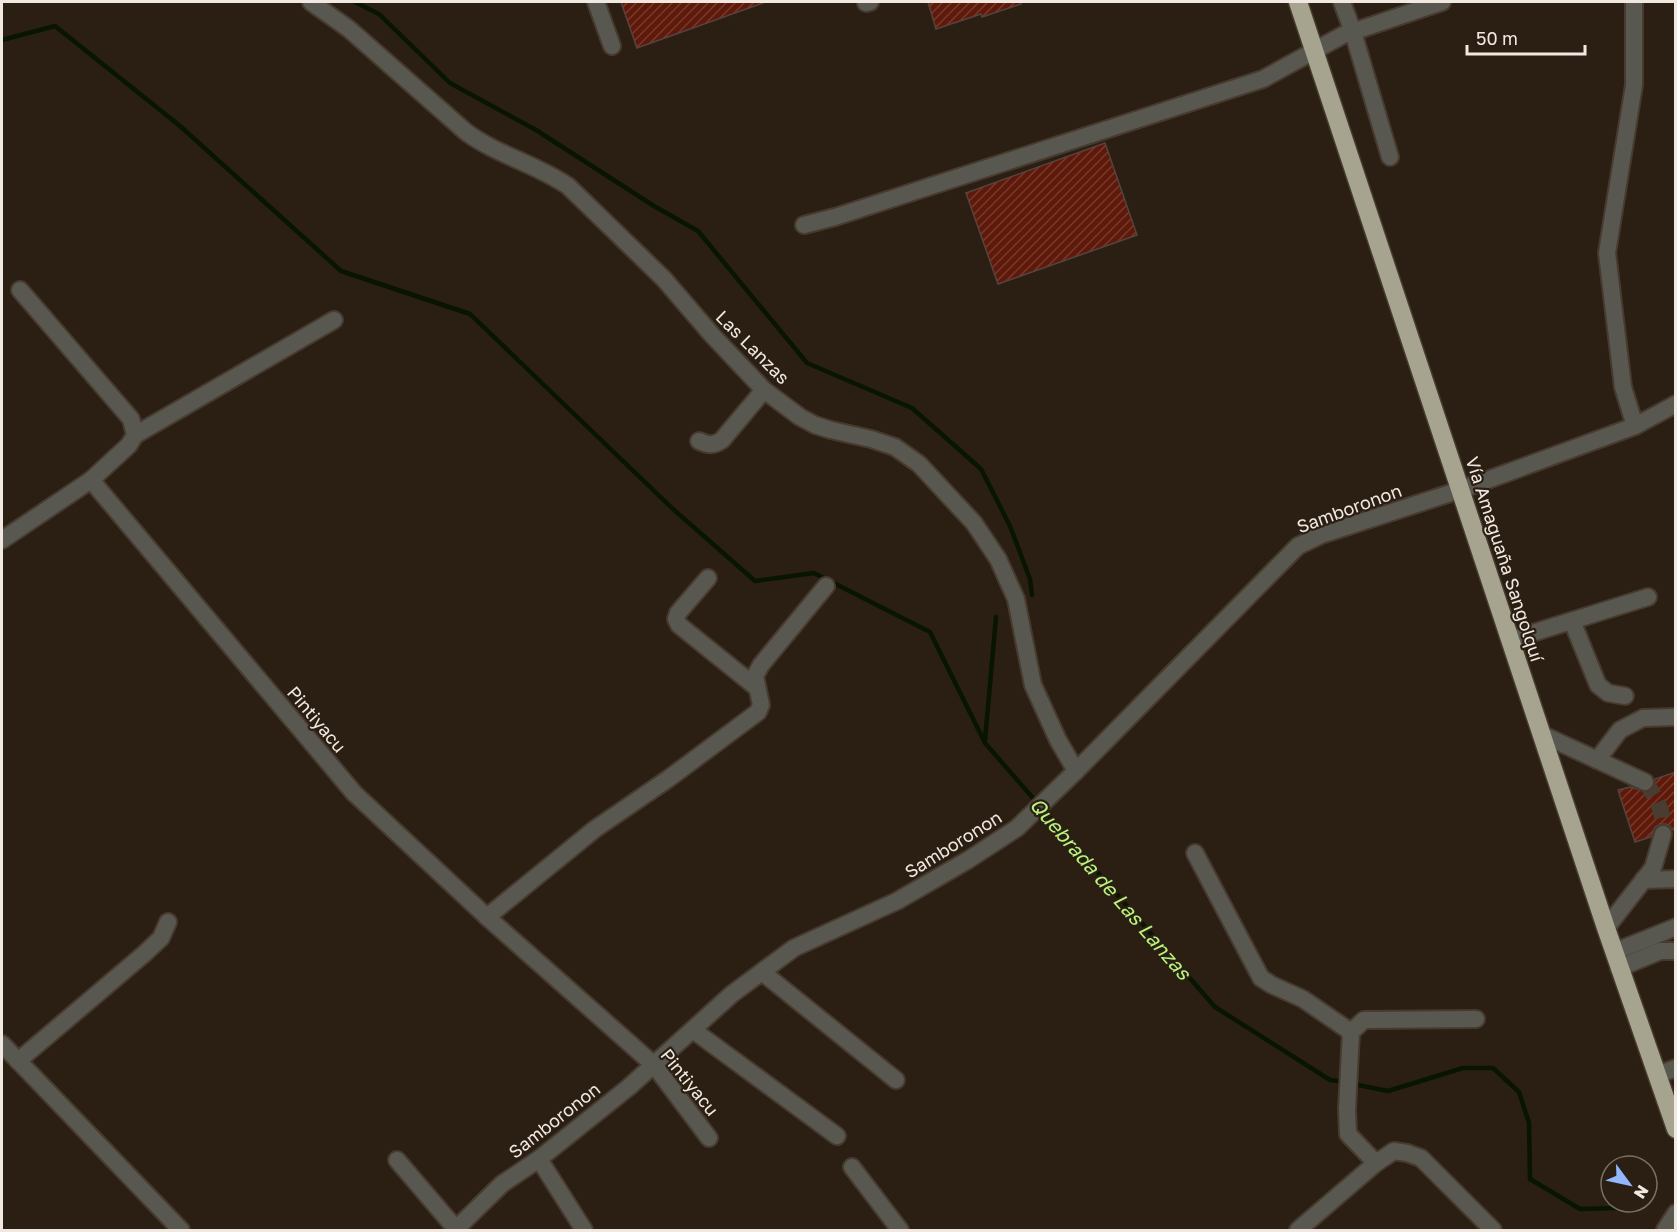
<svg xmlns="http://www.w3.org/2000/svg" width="1677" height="1232" viewBox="0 0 1677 1232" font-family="'Golos Text',sans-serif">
  <defs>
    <pattern id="building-hatch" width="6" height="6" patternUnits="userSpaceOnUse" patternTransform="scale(1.5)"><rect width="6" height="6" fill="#5e190a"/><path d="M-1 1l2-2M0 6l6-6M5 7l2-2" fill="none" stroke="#763a2d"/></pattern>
  </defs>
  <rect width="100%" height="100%" fill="#2b1f13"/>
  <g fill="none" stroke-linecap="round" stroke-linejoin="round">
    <!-- stream -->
    <g stroke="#081500" stroke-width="4.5">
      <polyline points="355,2 379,14 450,83 536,130 654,206 698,231 807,363 912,408 981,469 1010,526 1030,579 1032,595"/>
      <polyline points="2,40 55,26 180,126 341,271 470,314 673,509 755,581 814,573 930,632 985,743 1215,1007 1330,1080 1345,1082"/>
      <polyline points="985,740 996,617"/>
      <polyline points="1353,1084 1388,1091 1463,1068 1493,1068 1519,1092 1529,1123 1530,1179 1580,1209 1618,1208 1626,1202"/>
      <polyline points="1647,1187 1656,1180"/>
    </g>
  </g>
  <!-- building -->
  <g fill="url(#building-hatch)" stroke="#56433f" stroke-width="1.5">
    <polygon points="621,2 763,2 763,3 637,48"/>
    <polygon points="928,2 1021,2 1021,4 982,17 981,14 936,29"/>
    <polygon points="1105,143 1137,235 998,284 966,193"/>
    <polygon points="1676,772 1676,829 1673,830 1666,824 1660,824 1655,827 1651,837 1635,842 1618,790 1630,787 1647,792 1654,787 1655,779"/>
  </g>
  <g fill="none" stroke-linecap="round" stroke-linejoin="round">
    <!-- minor-tunnel -->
    <path stroke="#493d32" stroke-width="16" stroke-dasharray="16 8" stroke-linecap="butt" d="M1645 782C1657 798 1665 813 1663 834"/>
    <!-- minor casing -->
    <g stroke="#473b30" stroke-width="20">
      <g id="minor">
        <path d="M311 2 349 29 466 132C497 155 536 164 568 186L664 279 712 335 764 390 800 417 815 425 831 430 871 439 895 447 919 464 974 523 998 559 1016 599 1033 685 1058 740 1076 771"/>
        <polyline points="596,2 612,46"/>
        <polyline points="1342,2 1353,32 1390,157"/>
        <polyline points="1634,2 1634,85 1607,253 1623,387 1635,426"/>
        <polyline points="866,3 870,2"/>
        <polyline points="804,225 835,217 1263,79 1343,35 1442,2"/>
        <polyline points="20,290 131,419 135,435 129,445 91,480 354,793 487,917 654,1065 709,1138"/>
        <polyline points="135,435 334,320"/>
        <path d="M699 441C708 445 713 446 722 440L764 390"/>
        <polyline points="2,540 91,480"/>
        <polyline points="708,578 678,613 676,619 679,625 756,687"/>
        <polyline points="1572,621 1598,685 1608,693 1625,696"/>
        <polyline points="1510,640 1648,597"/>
        <polyline points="1541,734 1645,782"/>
        <polyline points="1597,760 1620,730 1643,718 1676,717"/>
        <polyline points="1195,853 1261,978 1272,985 1303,999 1351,1032"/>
        <polyline points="1643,880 1676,879"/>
        <polyline points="487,917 595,829 668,779 758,712 761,705 755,676 761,665 826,586"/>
        <polyline points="1606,928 1653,868 1663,834"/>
        <polyline points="1614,952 1676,927"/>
        <polyline points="1619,968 1660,951 1676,951"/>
        <polyline points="762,972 896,1080"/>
        <polyline points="693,1030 837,1136"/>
        <polyline points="2,1044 181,1230"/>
        <polyline points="18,1061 144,954 161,938 168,922"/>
        <polyline points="1657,1075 1676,1068"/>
        <polyline points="539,1159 584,1230"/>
        <polyline points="397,1160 456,1229"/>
        <polyline points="1376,1163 1348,1134 1347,1109 1351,1032 1364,1020 1476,1019"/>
        <polyline points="852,1167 900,1230"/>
        <polyline points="455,1230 502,1184 539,1159 629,1087 732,994 794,948 897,901 968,860 1017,828 1076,771 1298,546 1321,535 1460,490 1635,426 1676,404"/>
        <polyline points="1298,1230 1376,1163 1394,1151 1407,1153 1421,1158 1493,1230"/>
        <polyline points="1665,1230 1676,1213"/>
      </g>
    </g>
    <!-- highway casing -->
    <g stroke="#473b30" stroke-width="21">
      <polyline id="highway" points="1298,2 1606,928 1676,1129"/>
    </g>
    <!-- minor -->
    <use href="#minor" stroke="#595850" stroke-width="16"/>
    <!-- highway -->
    <use href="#highway" stroke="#a6a38f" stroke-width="18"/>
  </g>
  <g text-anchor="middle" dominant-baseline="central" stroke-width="4.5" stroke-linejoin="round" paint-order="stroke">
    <!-- street labels -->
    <g font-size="18" fill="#f1e9e1" stroke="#2b1f13">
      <text transform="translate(753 347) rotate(45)">Las Lanzas</text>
      <text transform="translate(1349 508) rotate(-20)">Samboronon</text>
      <text transform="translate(1505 559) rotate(72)">Vía Amaguaña Sangolquí</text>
      <text transform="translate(317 719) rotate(50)">Pintiyacu</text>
      <text transform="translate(953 844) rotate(-32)">Samboronon</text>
      <text transform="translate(690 1082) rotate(51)">Pintiyacu</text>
      <text transform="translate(554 1120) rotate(-38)">Samboronon</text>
    </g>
    <!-- water labels -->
    <g font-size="20" font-style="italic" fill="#b8f47f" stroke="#2b1f13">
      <text transform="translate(1111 888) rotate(49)">Quebrada de Las Lanzas</text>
    </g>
  </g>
  <!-- border -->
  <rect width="1677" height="1232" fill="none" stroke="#f1e9e1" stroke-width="6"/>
  <!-- north arrow -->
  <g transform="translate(1629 1184) rotate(123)"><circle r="28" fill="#2b1f13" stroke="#7a7065" stroke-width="1.5"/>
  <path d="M0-4.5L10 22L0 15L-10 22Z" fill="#92b7fd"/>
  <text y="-9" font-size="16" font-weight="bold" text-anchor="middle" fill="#f1e9e1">N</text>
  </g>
  <!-- scale -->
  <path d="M1467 45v9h118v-9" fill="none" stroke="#f1e9e1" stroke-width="3"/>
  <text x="1476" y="45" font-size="18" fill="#f1e9e1" stroke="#2b1f13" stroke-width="4.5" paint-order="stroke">50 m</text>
</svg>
